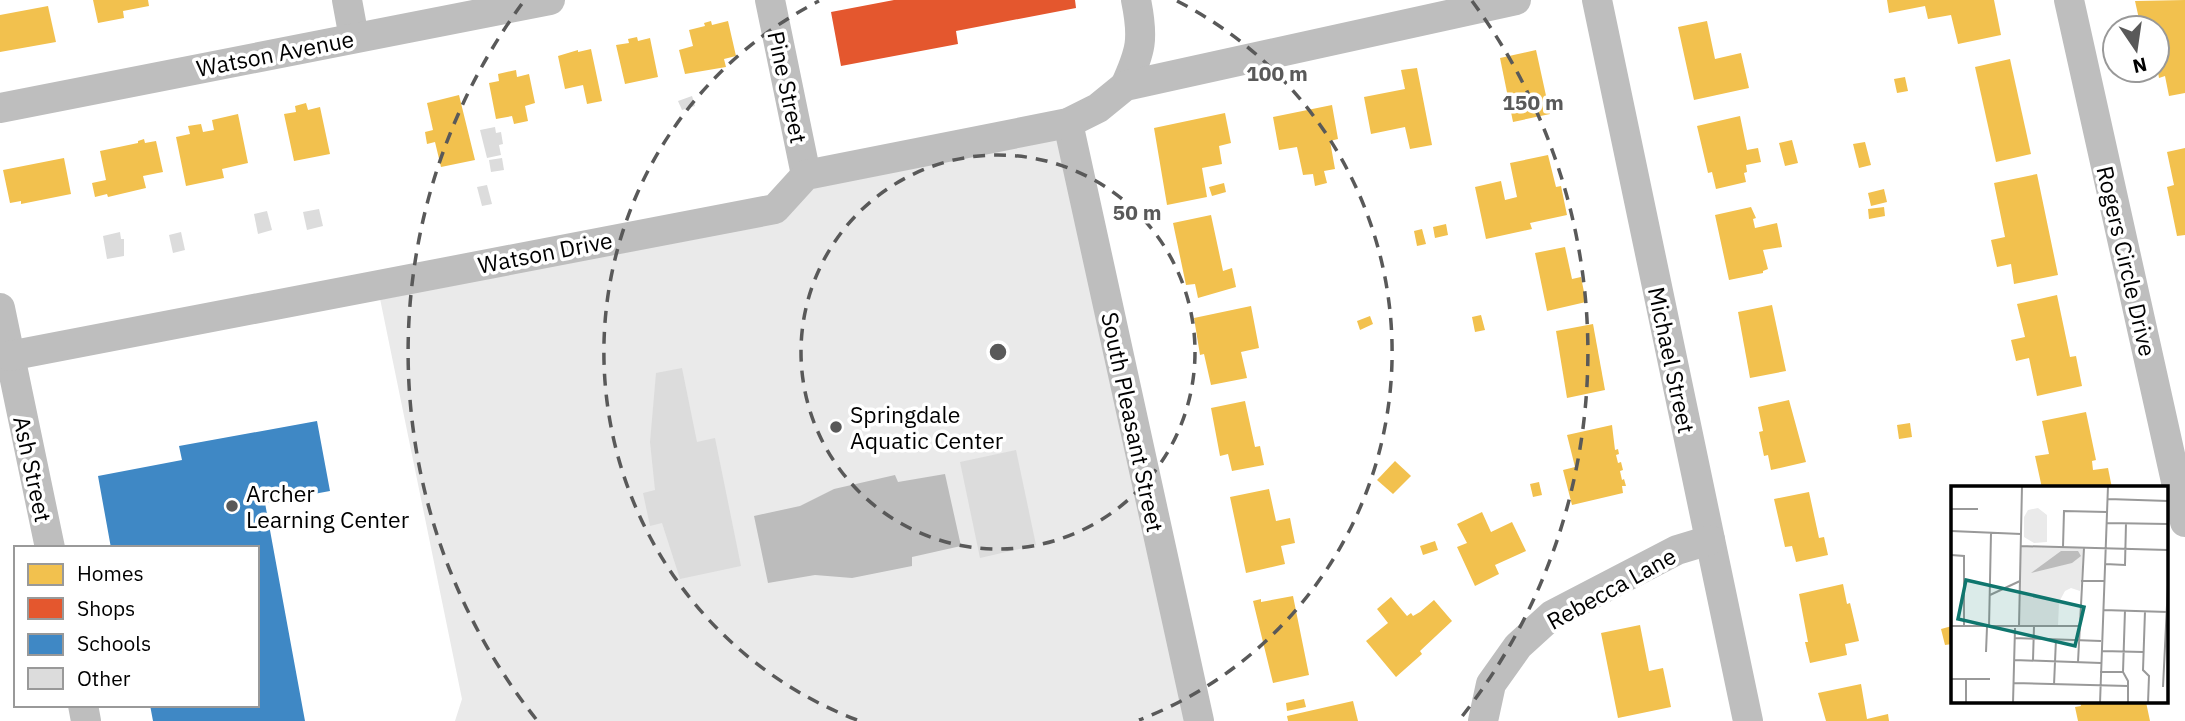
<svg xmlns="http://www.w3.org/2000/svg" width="2185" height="721" viewBox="0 0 2185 721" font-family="'IBM Plex Sans',sans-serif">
  <rect width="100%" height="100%" fill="#fff"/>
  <!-- green -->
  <polygon fill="#eaeaea" points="1068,123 1199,721 455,721 462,699 377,284 775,209 806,175"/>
  <!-- water -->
  <polygon fill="#bcbcbc" points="945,474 961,546 912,557 912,566 852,578 815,575 768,583 754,516 800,506 834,489 895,475 898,482"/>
  <!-- homes -->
  <g fill="#f2c14e">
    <polygon points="93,0 148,0 149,6 123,11 124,18 98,23"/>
    <polygon points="1887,0 1994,0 2001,35 1958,44 1951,15 1928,19 1925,6 1889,13"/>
    <polygon points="2185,0 2185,93 2169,96 2165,76 2159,78 2157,67 2162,65 2157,50 2157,28 2141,28 2135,1"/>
    <polygon points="48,6 56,42 0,52 0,15"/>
    <polygon points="711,21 712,25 728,21 736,56 724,59 726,67 685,74 679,50 693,46 689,30 705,26 704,23"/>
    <polygon points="1707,21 1715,59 1741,53 1749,88 1694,100 1678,27"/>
    <polygon points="637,37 638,41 650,38 658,77 625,84 616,45 629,43 628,39"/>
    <polygon points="591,49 602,101 587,104 583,85 565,89 558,56 578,50 578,52"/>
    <polygon points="1536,50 1550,114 1513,122 1500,58"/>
    <polygon points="2010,59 2031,154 1996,162 1975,67"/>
    <polygon points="1417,68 1432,145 1410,149 1405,127 1371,134 1364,97 1405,89 1401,70"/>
    <polygon points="516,70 517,77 529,74 535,103 525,106 528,121 514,124 512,116 496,119 489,83 499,81 498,74"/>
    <polygon points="1905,77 1908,91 1897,93 1894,79"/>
    <polygon points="459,95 475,160 441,167 435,142 427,144 425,132 433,130 427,103"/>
    <polygon points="306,103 308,110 320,107 330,154 294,161 284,114 296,112 295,106"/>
    <polygon points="1332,105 1338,139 1330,141 1335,169 1324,171 1327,183 1315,186 1313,174 1303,175 1297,147 1279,150 1273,117"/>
    <polygon points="1225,113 1231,143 1219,146 1222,164 1202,168 1207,197 1167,205 1154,128"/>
    <polygon points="238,114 248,163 222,169 224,178 186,186 176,137 190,134 188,126 201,124 203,132 214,130 212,120"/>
    <polygon points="1740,116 1747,150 1758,148 1761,162 1746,165 1747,172 1744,173 1746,182 1716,189 1712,172 1708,173 1697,126"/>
    <polygon points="144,139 145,143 156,141 163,172 143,176 146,188 108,197 107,194 95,197 92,183 106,180 100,151 138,143 138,141"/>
    <polygon points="1792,140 1798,163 1785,166 1779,143"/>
    <polygon points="1865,142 1871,165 1859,168 1853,144"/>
    <polygon points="2185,148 2185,235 2177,236 2167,187 2174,185 2167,152"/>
    <polygon points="1548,155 1556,187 1561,186 1567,215 1530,223 1532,229 1486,239 1475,187 1501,181 1505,200 1517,197 1510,163"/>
    <polygon points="64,158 71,194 21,204 21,201 10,203 3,170"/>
    <polygon points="2037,174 2058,275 2014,284 2011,264 1997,267 1991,240 2005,237 1994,183"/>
    <polygon points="1224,183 1226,192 1212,196 1209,187"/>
    <polygon points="1884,189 1887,202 1871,206 1868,193"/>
    <polygon points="1751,207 1756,218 1753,219 1755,228 1777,223 1782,247 1763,250 1768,269 1763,271 1763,273 1729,280 1715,215"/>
    <polygon points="1884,207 1885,216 1869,219 1868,209"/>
    <polygon points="1211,215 1223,271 1232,268 1236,287 1198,298 1195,284 1186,285 1173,223"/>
    <polygon points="1446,224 1448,235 1435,238 1433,227"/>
    <polygon points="1422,229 1426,244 1417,246 1414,231"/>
    <polygon points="1565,247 1572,279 1581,277 1586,302 1547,311 1535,253"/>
    <polygon points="2057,295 2070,357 2076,356 2082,386 2037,396 2029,358 2016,361 2011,340 2025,337 2017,304"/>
    <polygon points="1772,305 1786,371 1750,378 1738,312"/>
    <polygon points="1251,306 1259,348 1241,352 1247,378 1211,385 1204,354 1200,355 1194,318"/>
    <polygon points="1481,315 1485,330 1475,332 1472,317"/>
    <polygon points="1370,316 1373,324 1360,330 1357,321"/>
    <polygon points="1593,324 1605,390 1567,398 1556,331"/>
    <polygon points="1789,400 1806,462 1771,470 1768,455 1764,456 1759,432 1763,431 1758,407"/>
    <polygon points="1245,401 1255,447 1260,446 1264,465 1232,471 1228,454 1220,456 1211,408"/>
    <polygon points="2086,412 2096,460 2092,461 2093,470 2108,468 2112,488 2042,488 2035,456 2049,454 2042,421"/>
    <polygon points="1910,423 1912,437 1899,439 1897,425"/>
    <polygon points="1612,425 1615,450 1618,449 1619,454 1616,455 1618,463 1621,462 1623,470 1620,471 1622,480 1624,479 1626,486 1622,486 1623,493 1572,505 1563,470 1575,467 1567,435"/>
    <polygon points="1395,461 1411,476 1393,494 1377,480"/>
    <polygon points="1539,482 1542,495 1533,497 1530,484"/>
    <polygon points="1269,489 1276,521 1290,518 1295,543 1281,546 1285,564 1246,573 1230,497"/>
    <polygon points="1809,492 1819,538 1824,537 1828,555 1796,562 1792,546 1785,547 1774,499"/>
    <polygon points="1482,512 1491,532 1512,522 1526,551 1495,565 1499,574 1475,586 1457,547 1467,543 1457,524"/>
    <polygon points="1435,541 1438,550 1423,555 1420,546"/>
    <polygon points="1843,584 1847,604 1850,603 1859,641 1845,644 1847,655 1810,663 1805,642 1808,642 1799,594"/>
    <polygon points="1293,596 1309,675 1273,683 1253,601 1261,599 1261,602"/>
    <polygon points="1391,597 1407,616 1411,613 1413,616 1420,612 1434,600 1452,621 1420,651 1422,654 1396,677 1366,641 1388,623 1377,609"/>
    <polygon points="1640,625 1649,671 1663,668 1671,707 1618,718 1601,633"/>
    <polygon points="1952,626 1952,644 1945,645 1941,629"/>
    <polygon points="1861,684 1867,719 1888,714 1889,721 1826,721 1818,693"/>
    <polygon points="1304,699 1306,707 1287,711 1286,703"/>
    <polygon points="1353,701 1358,721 1288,721 1287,716"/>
    <polygon points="2080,702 2146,702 2150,721 2078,721 2075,707 2081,706"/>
  </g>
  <!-- shops -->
  <polygon fill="#e4572e" points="894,0 1075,0 1076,8 956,31 958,44 841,66 831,12"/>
  <!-- schools -->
  <polygon fill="#3f88c5" points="317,421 330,491 265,503 305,721 153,721 150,705 257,705 257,548 111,548 98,476 182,460 179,446"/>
  <!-- building -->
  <g fill="#dcdcdc">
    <polygon points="692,96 695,106 682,110 678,101"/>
    <polygon points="495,127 496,133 501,132 503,144 499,145 501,155 487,158 480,130"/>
    <polygon points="502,158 504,170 491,172 489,160"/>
    <polygon points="487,185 492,204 482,206 477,187"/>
    <polygon points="319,209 323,226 307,230 303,212"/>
    <polygon points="267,211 272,230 258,234 254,214"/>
    <polygon points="120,232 121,239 124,239 124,256 107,259 103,236"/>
    <polygon points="181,232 185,250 173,253 169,235"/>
    <polygon points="682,368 697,442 715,438 741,566 680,579 662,523 650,526 643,493 655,490 650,442 656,373"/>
    <polygon points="1016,450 1036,545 980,558 960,462"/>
  </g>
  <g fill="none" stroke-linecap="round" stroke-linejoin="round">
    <!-- street -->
    <g stroke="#bebebe" stroke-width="30">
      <polyline points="347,0 354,38"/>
      <polyline points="770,0 806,175"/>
      <polyline points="1597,0 1748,721"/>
      <polyline points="2069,0 2185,522"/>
      <path d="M1125 86C1141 51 1144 39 1136 0"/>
      <polyline points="0,108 550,0"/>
      <polyline points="1068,123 1199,721"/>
      <polyline points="0,308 50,548"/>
      <polyline points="9,356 775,209 806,175 1068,123 1098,108 1125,86 1516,0"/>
      <polyline points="83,705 86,721"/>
      <polyline points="1483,721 1491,684 1518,646 1552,615 1677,550 1710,540"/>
    </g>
  </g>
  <!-- distance rings -->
  <g fill="none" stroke="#595959" stroke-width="3.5" stroke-dasharray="12 9">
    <circle cx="998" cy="352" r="197"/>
    <path d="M857 720A394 394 0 0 1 819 1M1177 1A394 394 0 0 1 1139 720"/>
    <path d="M536 719A590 590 0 0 1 524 1M1472 1A590 590 0 0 1 1460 719"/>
  </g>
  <!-- markers -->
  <g fill="#595959" stroke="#fff" stroke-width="2.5">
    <circle cx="836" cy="427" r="7"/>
    <circle cx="232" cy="506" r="7"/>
  </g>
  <g text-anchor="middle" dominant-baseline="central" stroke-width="7" stroke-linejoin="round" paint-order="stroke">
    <!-- street labels -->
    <g font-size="23" fill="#000" stroke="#fff">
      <text transform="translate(275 53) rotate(-11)">Watson Avenue</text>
      <text transform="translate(788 87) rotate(78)">Pine Street</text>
      <text transform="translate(545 252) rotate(-11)">Watson Drive</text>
      <text transform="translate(2127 261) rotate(77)">Rogers Circle Drive</text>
      <text transform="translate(1672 360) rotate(78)">Michael Street</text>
      <text transform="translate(1133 422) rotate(78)">South Pleasant Street</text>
      <text transform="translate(33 469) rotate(78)">Ash Street</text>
      <text transform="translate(1611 588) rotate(-29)">Rebecca Lane</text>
    </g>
    <!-- poi labels -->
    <g font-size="23" fill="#000" stroke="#fff" text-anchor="start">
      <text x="850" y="414">Springdale<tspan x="850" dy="26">Aquatic Center</tspan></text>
      <text x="246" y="493">Archer<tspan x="246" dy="26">Learning Center</tspan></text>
    </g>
  </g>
  <!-- overview -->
  <g transform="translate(1951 486)">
    <rect width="217" height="217" fill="#fff"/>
    <path d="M87 22 96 29V56L83 57 73 51V31L77 24ZM69 60 133 61 129 105 120 102 114 105 108 116 107 140H68Z" fill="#eaeaea"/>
    <path d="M110 65H127L130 70 121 77 80 87Z" fill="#bcbcbc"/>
    <path fill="none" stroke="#999" stroke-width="2" d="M157 13 217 15M0 23H27M155 37 217 38M0 45 70 48M69 60 217 64M112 61 113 25 156 26M0 69 13 70V140M154 78 174 79 175 37M130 95H153M39 109 69 95M152 124 217 126M174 124 172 186 177 195V217M194 125 192 184 198 190 197 217M0 140H128M68 140 71 0M38 141 40 47M63 152 150 155M151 165 192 166M35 166 36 141M63 174 150 177M82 174 83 140M127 176 133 62M149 186H172M0 193H39M62 197 177 200M103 199 105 153M212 201 217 99M15 217V192M62 217 64 142M149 217 157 0"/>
    <path fill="#0f766e" fill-opacity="0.15" stroke="#0f766e" stroke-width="3.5" d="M15 94 133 121 124 160 7 133Z"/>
    <rect width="217" height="217" fill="none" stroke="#000" stroke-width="3.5"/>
  </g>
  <circle cx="998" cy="352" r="10" fill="#595959" stroke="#fff" stroke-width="3.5"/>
  <g font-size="21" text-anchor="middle" font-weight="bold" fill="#595959" stroke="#fff" stroke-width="7" stroke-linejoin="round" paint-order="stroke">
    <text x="1277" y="81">100 m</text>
    <text x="1533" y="110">150 m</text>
    <text x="1137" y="220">50 m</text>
  </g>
  <!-- legend -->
  <rect x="14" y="546" width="245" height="161" fill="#ffffff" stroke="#999999" stroke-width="2"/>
  <rect x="28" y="564" width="35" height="21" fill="#f2c14e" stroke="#999999" stroke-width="2"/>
  <text x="77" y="581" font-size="21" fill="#000000">Homes</text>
  <rect x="28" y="598" width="35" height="21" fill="#e4572e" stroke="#999999" stroke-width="2"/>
  <text x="77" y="616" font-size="21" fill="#000000">Shops</text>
  <rect x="28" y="634" width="35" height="21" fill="#3f88c5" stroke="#999999" stroke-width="2"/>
  <text x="77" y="651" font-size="21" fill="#000000">Schools</text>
  <rect x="28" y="668" width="35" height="21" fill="#dcdcdc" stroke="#999999" stroke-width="2"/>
  <text x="77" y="686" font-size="21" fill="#000000">Other</text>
  <!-- north arrow -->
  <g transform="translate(2136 49) rotate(167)"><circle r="33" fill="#ffffff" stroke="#999999" stroke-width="2"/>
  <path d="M0-5L12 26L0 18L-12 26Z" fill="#595959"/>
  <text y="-10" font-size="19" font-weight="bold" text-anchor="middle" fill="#000000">N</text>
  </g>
</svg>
